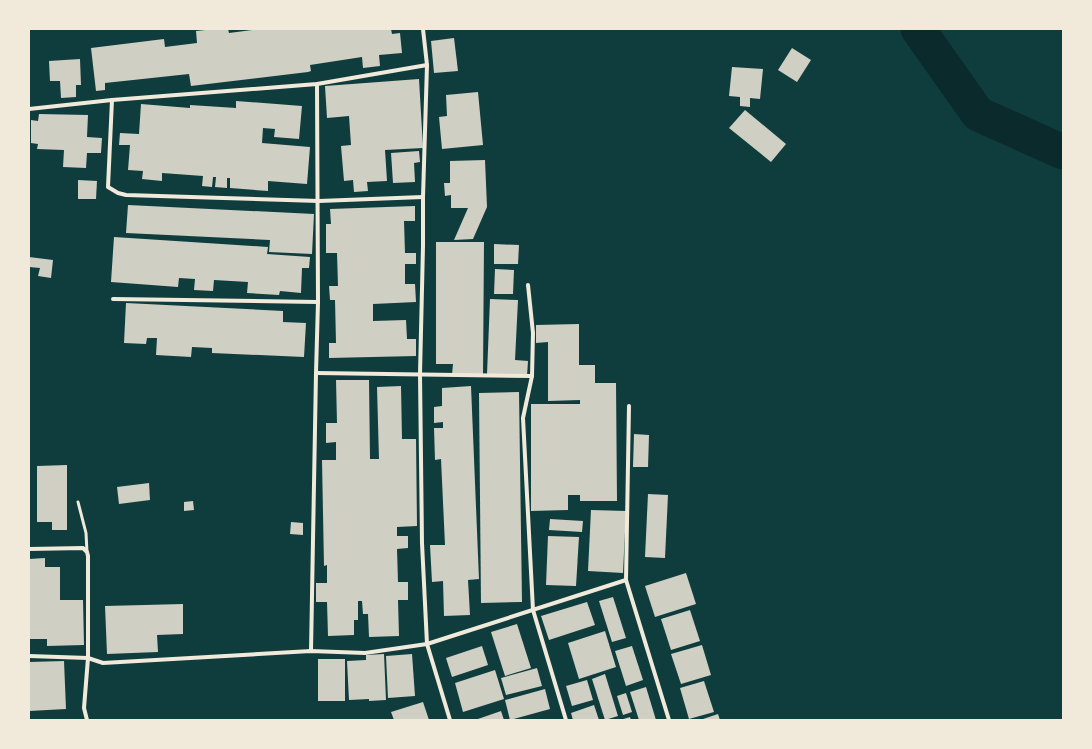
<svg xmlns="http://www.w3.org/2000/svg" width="1092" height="749" viewBox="0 0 1092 749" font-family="'Libre Baskerville',serif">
  <rect width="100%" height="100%" fill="#0f3d3e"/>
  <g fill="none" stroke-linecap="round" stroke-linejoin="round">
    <!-- river -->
    <polyline stroke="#0a2a2b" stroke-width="35" points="918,29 978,114 1063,152"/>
  </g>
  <!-- building -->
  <g fill="#cfcfc3">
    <polygon points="215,29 228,29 229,33 260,29 391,29 392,34 400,33 402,53 379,55 380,66 363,68 362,57 310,65 311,71 308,72 191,86 189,74 105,83 105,90 96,91 91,48 164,39 165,47 197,43 196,31"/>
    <polygon points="454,38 458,71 434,73 431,41"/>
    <polygon points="792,48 811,60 797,82 778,70"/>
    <polygon points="80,59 81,85 76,85 76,97 61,98 60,81 50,81 49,61"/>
    <polygon points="732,67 763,69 760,99 750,98 750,107 740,106 740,97 729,96"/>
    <polygon points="419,79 423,148 385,150 387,181 367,182 368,191 354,192 353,180 344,181 341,146 351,145 349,116 327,118 325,86"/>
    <polygon points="478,92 483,145 442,149 439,117 447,116 446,95"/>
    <polygon points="236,101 302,106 299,139 274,137 275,129 263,128 262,143 310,147 307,184 268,181 268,191 230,188 230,178 227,178 227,188 215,187 216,177 213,177 212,187 202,186 203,176 162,173 162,181 142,179 143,171 128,170 130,145 119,145 120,133 139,134 141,104 190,108 190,105 236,108"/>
    <polygon points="745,110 786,144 771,162 729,128"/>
    <polygon points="39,114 88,115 87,137 102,138 101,153 87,153 86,168 63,167 64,150 37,149 38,144 31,143 31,120 38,121"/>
    <polygon points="419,151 420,162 414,163 415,182 393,183 391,153"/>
    <polygon points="485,160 487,207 473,239 454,240 468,208 451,208 451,195 445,196 444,183 450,183 450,161"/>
    <polygon points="78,180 97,181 96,199 78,199"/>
    <polygon points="128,205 314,214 312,254 269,252 270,240 126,233"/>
    <polygon points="415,206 415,221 404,221 405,253 416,253 416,264 405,264 405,284 415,284 416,302 373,304 373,321 406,320 407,339 416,339 416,356 329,358 329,343 336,343 335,300 330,300 329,286 338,286 337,253 326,253 326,224 331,224 330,209"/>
    <polygon points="114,237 268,247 267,254 310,257 309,268 302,268 301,293 280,291 279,295 247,293 248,282 214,280 213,291 194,290 195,279 179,278 178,287 111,282"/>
    <polygon points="436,242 484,242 483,375 452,375 453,364 436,364"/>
    <polygon points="494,244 519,245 518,264 494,264"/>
    <polygon points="29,257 53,260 51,278 38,276 40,268 29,267"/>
    <polygon points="495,269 514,270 513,294 494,294"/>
    <polygon points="490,299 518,300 515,360 528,361 527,376 487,374"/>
    <polygon points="126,303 283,311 283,322 306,323 304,357 212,353 212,348 192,347 191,357 156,355 157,338 147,338 146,344 124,343"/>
    <polygon points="579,324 579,365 595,365 595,383 616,383 617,501 580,501 580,495 568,495 568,510 531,511 531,404 580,404 580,400 548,401 548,342 536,343 536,325"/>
    <polygon points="336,380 369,380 370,459 379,459 377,387 401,386 402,439 416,439 417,526 397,527 397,536 408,536 408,548 397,549 398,582 408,582 408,600 398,600 399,636 369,637 368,614 363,614 362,601 358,601 358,620 354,620 354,635 328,636 327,602 316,602 316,583 327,583 327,565 324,566 322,460 336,460 336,442 326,443 326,423 337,423"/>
    <polygon points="471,386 479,579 468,580 470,615 444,616 443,581 432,582 430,545 445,545 441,459 435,460 434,428 443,428 443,422 434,423 434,407 442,406 442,388"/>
    <polygon points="519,392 522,602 481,603 479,393"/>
    <polygon points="634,434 649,435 648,467 633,467"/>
    <polygon points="67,465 67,530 52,530 52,522 37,522 37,466"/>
    <polygon points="149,483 150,500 119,504 117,487"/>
    <polygon points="648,494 668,495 665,558 645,557"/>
    <polygon points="193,501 194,510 184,511 184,502"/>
    <polygon points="591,510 626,511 623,573 588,571"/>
    <polygon points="550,519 583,521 582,532 549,530"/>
    <polygon points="291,522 303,523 303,535 290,534"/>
    <polygon points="548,536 579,537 576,586 546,585"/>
    <polygon points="45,558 45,567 60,567 60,600 83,600 84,645 47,646 47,639 29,639 29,559"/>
    <polygon points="686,573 696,604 655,617 645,586"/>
    <polygon points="613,597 626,638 612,642 599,601"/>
    <polygon points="587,602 595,625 549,640 541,616"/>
    <polygon points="183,604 183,634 157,635 158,652 107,654 105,606"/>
    <polygon points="690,610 700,641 671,650 661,619"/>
    <polygon points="517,624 531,668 505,676 491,632"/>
    <polygon points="605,631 616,667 579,679 568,643"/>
    <polygon points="702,645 711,675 681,684 671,654"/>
    <polygon points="482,646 488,665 452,677 446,658"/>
    <polygon points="632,646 643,680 626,686 615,651"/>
    <polygon points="384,654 386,700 369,701 369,699 349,700 347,661 366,660 366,655"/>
    <polygon points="412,654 415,696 388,698 386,656"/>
    <rect x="318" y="659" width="27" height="42"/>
    <polygon points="64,661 66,709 29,711 29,662"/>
    <polygon points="537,668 542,686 506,695 501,678"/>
    <polygon points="495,670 504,699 463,712 455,683"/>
    <polygon points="605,674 618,716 605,720 592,679"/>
    <polygon points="587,680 593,700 572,706 566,686"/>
    <polygon points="704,681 714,712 689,719 680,688"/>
    <polygon points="646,687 656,720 639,720 630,692"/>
    <polygon points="545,689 550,709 510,720 505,700"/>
    <polygon points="626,693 632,712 623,715 617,696"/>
    <polygon points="423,702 429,720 394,720 391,712"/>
    <polygon points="594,705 599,720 573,720 571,713"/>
    <polygon points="501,711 504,720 475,720"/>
    <polygon points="718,714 720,720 700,720"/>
    <polygon points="630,717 631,720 620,720"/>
  </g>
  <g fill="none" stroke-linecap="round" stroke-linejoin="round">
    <!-- service -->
    <polyline stroke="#f1e9da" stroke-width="3" points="78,502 86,533 87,552"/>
    <!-- minor -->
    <g stroke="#f1e9da" stroke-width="4">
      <polyline points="423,29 427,65"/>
      <polyline points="112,100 108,187 118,193 126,195 319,201 423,197"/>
      <polyline points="29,109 112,100 317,84 427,65 423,197 423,246 420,374 422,543 427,644 450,720"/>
      <polyline points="528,285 533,333 532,376 523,418 533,610 566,720"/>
      <polyline points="113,299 318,302"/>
      <polyline points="316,373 532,376"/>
      <polyline points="629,406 626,580 669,720"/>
      <polyline points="29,549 83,548 87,552 88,556 88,658 84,708 87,720"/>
      <polyline points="311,651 316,373 318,302 317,84"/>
      <polyline points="29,656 88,658 103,663 311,651 365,653 427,644 626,580"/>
    </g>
  </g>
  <!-- border -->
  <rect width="1092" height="749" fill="none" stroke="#f1e9da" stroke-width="60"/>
</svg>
